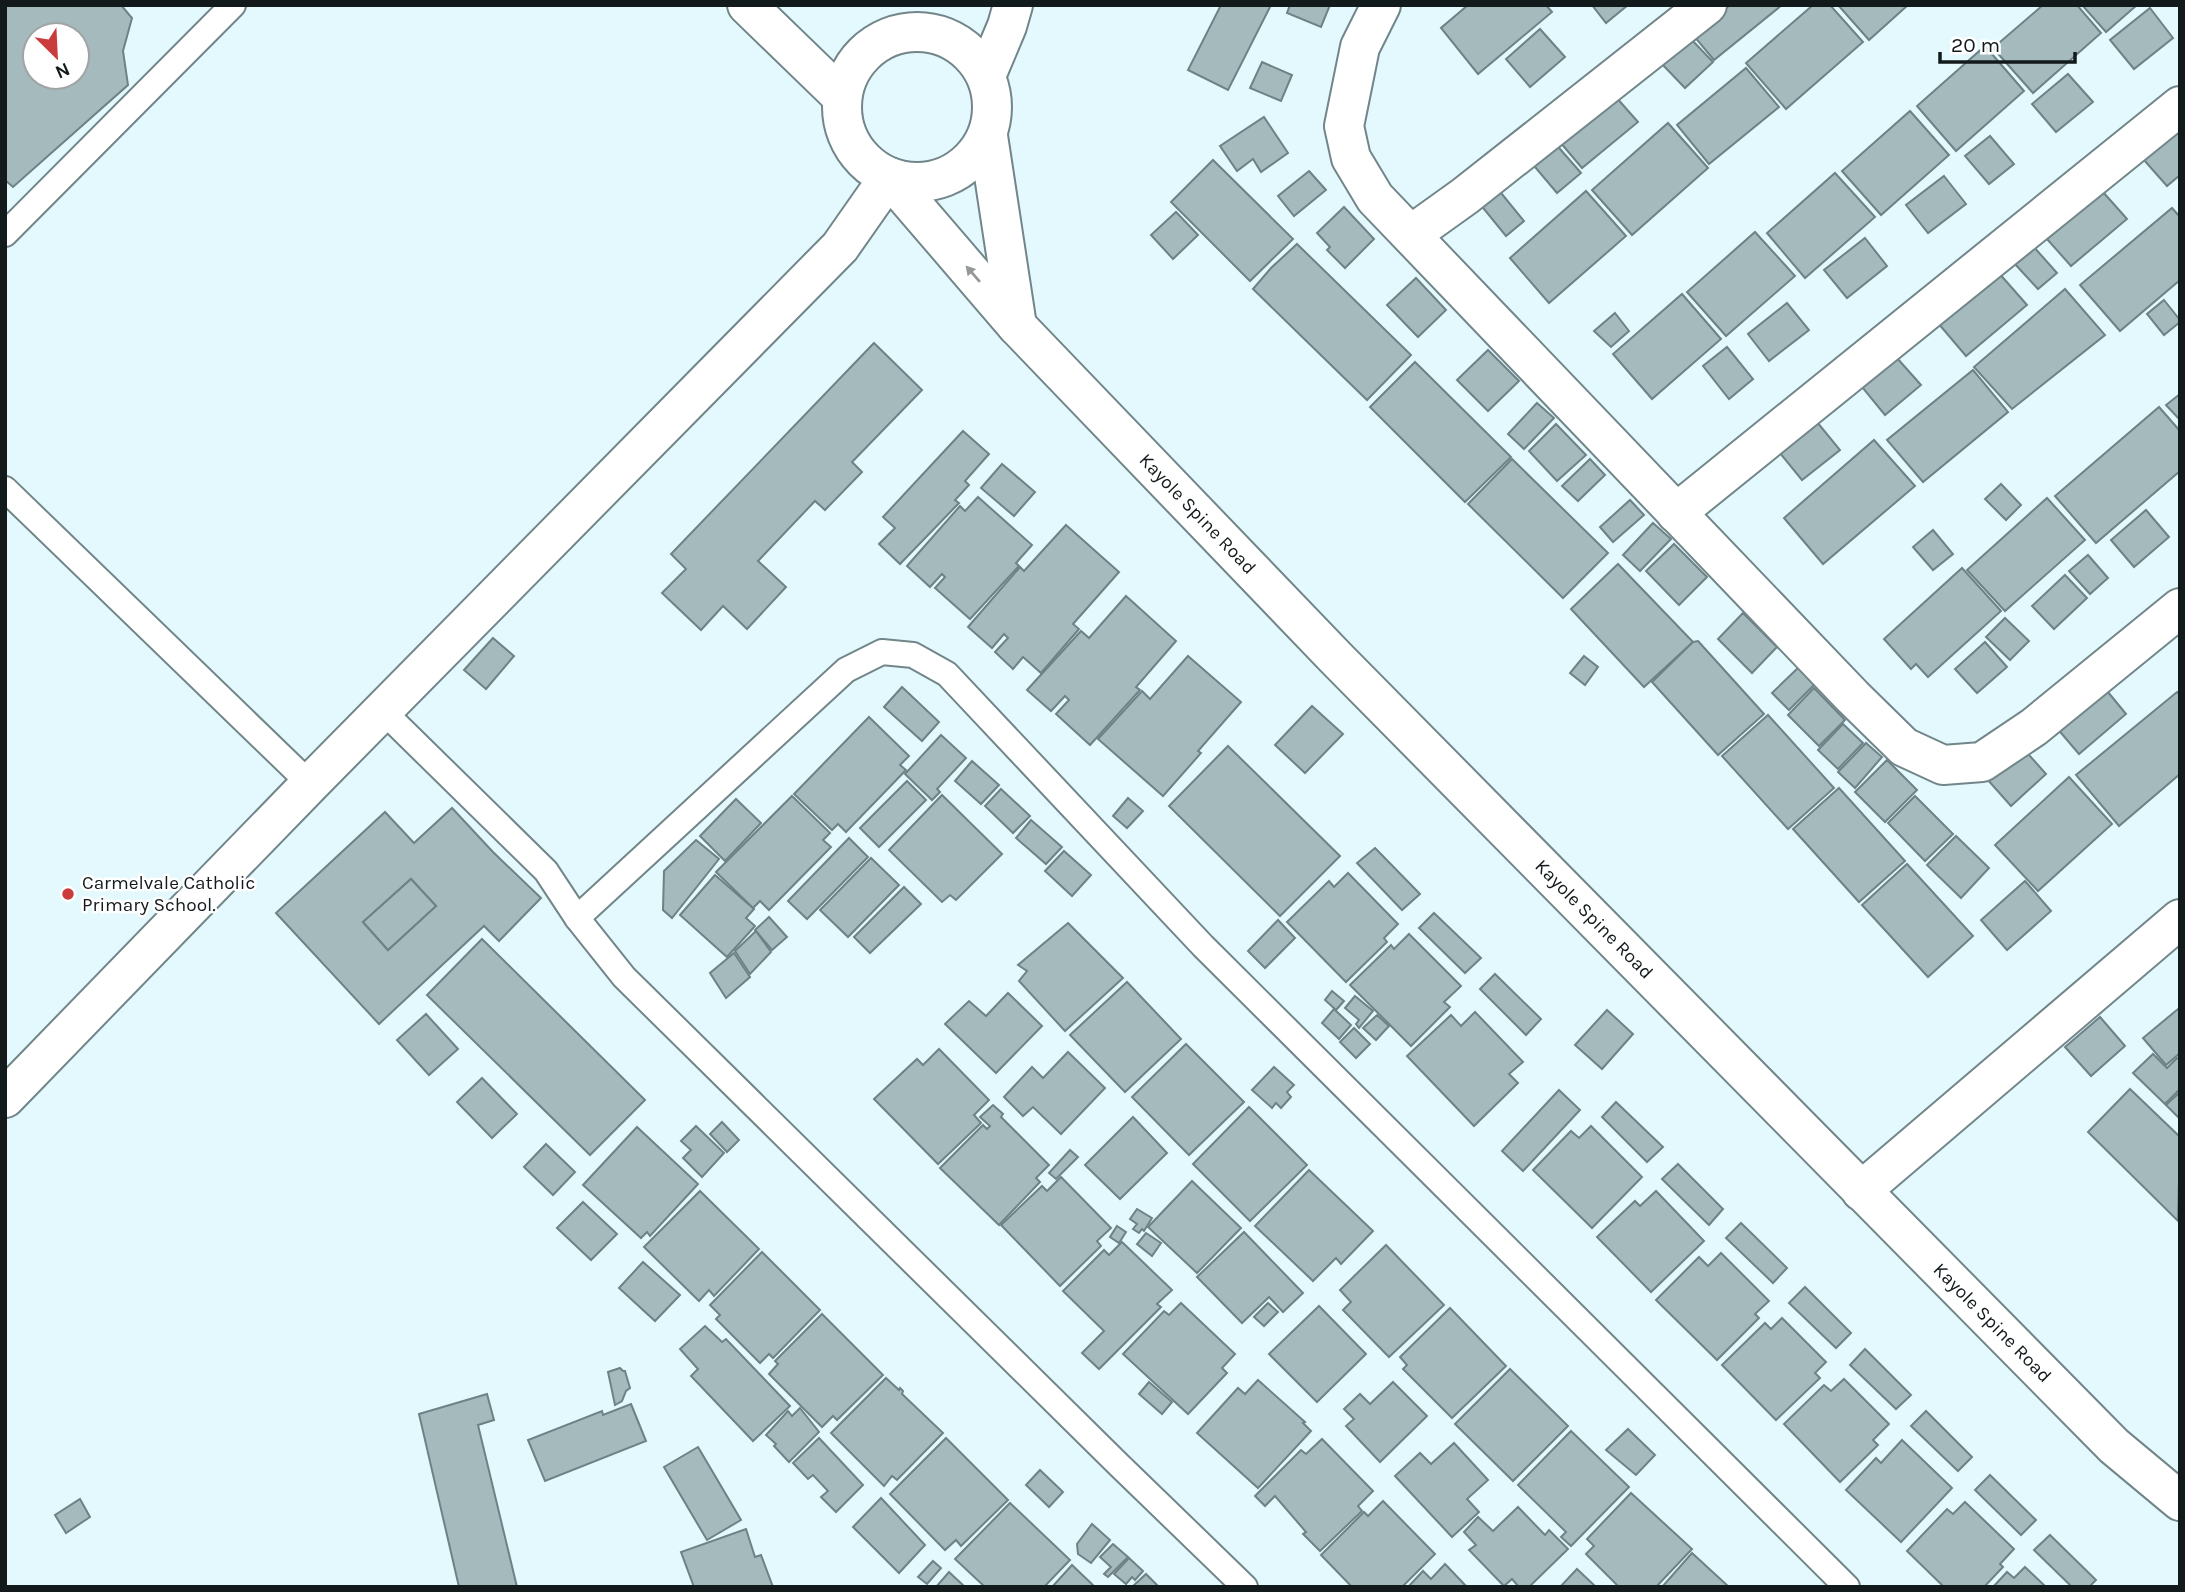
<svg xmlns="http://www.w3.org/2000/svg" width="2185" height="1592" viewBox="0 0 2185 1592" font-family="Karla,sans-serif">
  <rect width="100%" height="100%" fill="#e3f9fd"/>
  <!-- building -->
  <g fill="#a5babd" stroke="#6e8286" stroke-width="2" fill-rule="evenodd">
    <path d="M5 5H121L132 18 123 51 128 85 13 187 5 180ZM35 35H77V77H35Z"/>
    <polygon points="1221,5 1271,5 1228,90 1188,70"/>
    <polygon points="1290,5 1330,5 1321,27 1287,13"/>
    <polygon points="1468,5 1546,5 1552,12 1478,74 1441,28"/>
    <polygon points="1592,5 1628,5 1606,23"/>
    <polygon points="1730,5 1782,5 1714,60 1693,35"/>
    <polygon points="1813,5 1830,5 1863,42 1786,109 1746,63"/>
    <polygon points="1838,5 1908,5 1869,40"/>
    <polygon points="2043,5 2077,5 2101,33 2033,93 1993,48"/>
    <polygon points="2082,5 2137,5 2106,32"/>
    <polygon points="2150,8 2173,38 2134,69 2110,40"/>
    <polygon points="1540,29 1565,57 1530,87 1506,59"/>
    <polygon points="1689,37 1713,62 1685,88 1661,63"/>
    <polygon points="1985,46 2024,91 1956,151 1917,106"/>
    <polygon points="1262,62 1292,75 1281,101 1250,88"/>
    <polygon points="1746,68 1779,107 1709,164 1677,125"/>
    <polygon points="2068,74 2093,102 2056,132 2032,104"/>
    <polygon points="1615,96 1638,122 1582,168 1560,142"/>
    <polygon points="1910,111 1949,155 1881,215 1842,171"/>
    <polygon points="1264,117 1288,153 1261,172 1253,159 1237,171 1220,146"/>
    <polygon points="1668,123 1708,168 1632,235 1592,190"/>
    <polygon points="2180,128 2180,175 2167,186 2144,160"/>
    <polygon points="1990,136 2014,164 1989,184 1965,156"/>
    <polygon points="1553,141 1581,173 1557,193 1530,161"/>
    <polygon points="1213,160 1293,239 1250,281 1171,202"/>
    <polygon points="1309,171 1326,190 1294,216 1278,196"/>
    <polygon points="1835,173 1875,217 1805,278 1767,233"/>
    <polygon points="1944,176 1966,204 1928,233 1906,205"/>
    <polygon points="1497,188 1524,221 1506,236 1479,203"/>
    <polygon points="1586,191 1626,236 1549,303 1510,258"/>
    <polygon points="2103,192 2127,219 2071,266 2047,239"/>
    <polygon points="1344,207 1374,239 1345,268 1327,250 1330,247 1317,233"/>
    <polygon points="2172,208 2180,217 2180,280 2120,331 2080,285"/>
    <polygon points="1176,212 1198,235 1173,259 1151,235"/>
    <polygon points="1755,232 1795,276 1726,336 1687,292"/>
    <polygon points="1865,238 1887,266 1847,298 1824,270"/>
    <polygon points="1297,244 1411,355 1367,400 1253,289 1271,268"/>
    <polygon points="2033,246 2057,273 2038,289 2014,263"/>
    <polygon points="1998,272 2027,305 1966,356 1938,323"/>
    <polygon points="1416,278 1446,310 1418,337 1387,305"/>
    <polygon points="2065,289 2105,335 2012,409 1974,367"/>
    <polygon points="1682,294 1721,339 1652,399 1613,354"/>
    <polygon points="2164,300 2180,320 2180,322 2164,335 2147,314"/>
    <polygon points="1787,303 1809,330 1769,361 1748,334"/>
    <polygon points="1615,313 1629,331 1611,347 1594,331"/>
    <polygon points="874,343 922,390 852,462 862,472 825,510 815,501 758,561 786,587 747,629 723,606 701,630 662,593 686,569 671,554"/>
    <polygon points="1727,347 1753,379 1729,399 1703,366"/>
    <polygon points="1488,350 1519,381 1488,411 1457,380"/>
    <polygon points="1897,358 1921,385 1885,415 1862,387"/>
    <polygon points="1415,362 1511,457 1465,502 1370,407"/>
    <polygon points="1973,370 2008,412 1923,482 1887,440"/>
    <polygon points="2180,394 2180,420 2166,405"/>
    <polygon points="1537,403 1554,418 1524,449 1508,434"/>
    <polygon points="2159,407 2180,431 2180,471 2096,543 2055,496"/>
    <polygon points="1817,422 1840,450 1802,480 1779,452"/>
    <polygon points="1556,424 1586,455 1557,481 1529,451"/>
    <polygon points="963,431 989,454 965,481 969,485 955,500 959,503 900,564 879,544 895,528 883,517"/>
    <polygon points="1874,440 1915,486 1823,564 1784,518"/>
    <polygon points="1512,459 1608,553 1563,598 1468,504"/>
    <polygon points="1590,459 1605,475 1578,501 1562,486"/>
    <polygon points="1002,464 1035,492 1014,516 981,488"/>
    <polygon points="2001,484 2021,505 2006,520 1985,499"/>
    <polygon points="978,497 1032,545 1016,563 1019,566 970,619 935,588 945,577 942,574 930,587 907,566 960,506 965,511"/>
    <polygon points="2047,498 2085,540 2005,611 1967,570"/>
    <polygon points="1630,500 1644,515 1613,542 1600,527"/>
    <polygon points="2146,510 2169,537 2134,567 2111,540"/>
    <polygon points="1653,523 1671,539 1640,571 1623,555"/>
    <polygon points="1066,525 1119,572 1073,624 1079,629 1041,673 1023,657 1013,669 995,652 1008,638 1004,634 992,648 968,627 1020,567 1024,571"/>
    <polygon points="1933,530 1953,554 1933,570 1913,547"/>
    <polygon points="1674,544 1707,577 1679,605 1646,571"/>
    <polygon points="2088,555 2108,578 2090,594 2069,571"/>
    <polygon points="1618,564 1693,642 1644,687 1571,609"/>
    <polygon points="1962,568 2001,611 1928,677 1916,664 1911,669 1884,639"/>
    <polygon points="2065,575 2087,598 2054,629 2032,606"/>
    <polygon points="1126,596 1176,641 1136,687 1140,690 1090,745 1056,714 1069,700 1065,696 1051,711 1027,690 1081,631 1089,638"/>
    <polygon points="1743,613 1777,647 1752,673 1718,639"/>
    <polygon points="2005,618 2029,641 2010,660 1986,637"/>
    <polygon points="493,638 514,656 486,689 464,670"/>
    <polygon points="1698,641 1764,714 1718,755 1652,682 1693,642"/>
    <polygon points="1985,642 2007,667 1977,693 1955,669"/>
    <polygon points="1188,656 1241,702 1198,751 1201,753 1163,796 1098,739 1142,691 1150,699"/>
    <polygon points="1584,656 1598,667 1585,685 1570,673"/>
    <polygon points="1799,667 1815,684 1789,710 1772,693"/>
    <polygon points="2103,686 2126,714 2079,754 2056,727"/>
    <polygon points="902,687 939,722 922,741 884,707"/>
    <polygon points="1814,688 1845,720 1819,746 1788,715"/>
    <polygon points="2177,692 2180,695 2180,774 2119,826 2076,775"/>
    <polygon points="1312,706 1343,734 1305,773 1275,745"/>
    <polygon points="1768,715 1834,788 1788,829 1722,756"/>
    <polygon points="869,717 909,756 900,765 906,770 846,832 838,824 832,830 794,794"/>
    <polygon points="1843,724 1863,743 1838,769 1818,750"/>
    <polygon points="941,735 966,758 937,789 940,792 932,800 905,774"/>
    <polygon points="1866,743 1882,757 1855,788 1838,772"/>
    <polygon points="1228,746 1340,856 1280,916 1169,806"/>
    <polygon points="2022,747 2046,774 2011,806 1987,779"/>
    <polygon points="1887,760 1917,790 1885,822 1855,792"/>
    <polygon points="972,761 999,785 981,804 955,781"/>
    <polygon points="2069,777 2112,824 2038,891 1995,845"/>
    <polygon points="907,781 926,800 879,847 860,828"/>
    <polygon points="1839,788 1905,861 1859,902 1793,829"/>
    <polygon points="1001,789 1030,816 1013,833 985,806"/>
    <polygon points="942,795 1002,854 956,900 950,895 942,902 889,850"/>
    <polygon points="792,796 830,833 823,840 831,847 769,910 760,901 753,908 716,872"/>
    <polygon points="1915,796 1953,834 1925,861 1888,823"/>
    <polygon points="1128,798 1143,811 1127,828 1113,816"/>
    <polygon points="736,799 761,823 725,861 700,836"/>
    <path d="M452 808 493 852 541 898 499 941 484 926 379 1024 276 913 385 812 414 843ZM411 879 436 906 388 950 363 922Z"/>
    <polygon points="1031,820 1062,847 1046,864 1016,838"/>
    <polygon points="1956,836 1989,868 1961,898 1927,865"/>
    <polygon points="849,838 868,857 807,919 788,901"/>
    <polygon points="696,840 719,859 672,918 663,910 664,871"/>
    <polygon points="1375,848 1420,894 1402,910 1357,863"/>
    <polygon points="1064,851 1091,875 1072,896 1045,871"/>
    <polygon points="871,858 899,885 848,937 820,910"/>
    <polygon points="1907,864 1973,936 1928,977 1862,905"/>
    <polygon points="1348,873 1398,924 1384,938 1387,942 1346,982 1287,922 1329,881 1334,887"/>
    <polygon points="715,875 754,909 746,918 755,926 727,957 680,915"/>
    <polygon points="411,879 436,906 388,950 363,922"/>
    <polygon points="2025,881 2051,911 2007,950 1981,920"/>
    <polygon points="904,887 921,904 870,953 854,937"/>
    <polygon points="1434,913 1481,958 1465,973 1419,928"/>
    <polygon points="769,917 787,937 772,950 755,930"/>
    <polygon points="1278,920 1295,938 1265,968 1248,951"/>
    <polygon points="1068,923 1123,978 1065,1031 1019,981 1027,971 1018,965"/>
    <polygon points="756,931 771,952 750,974 735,951"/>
    <polygon points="1409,934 1461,986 1444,1002 1450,1007 1411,1046 1350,985 1391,945 1394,949"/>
    <polygon points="482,939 645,1100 590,1155 427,995"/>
    <polygon points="734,953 750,977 726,998 710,973"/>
    <polygon points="1495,974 1541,1019 1526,1035 1480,989"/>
    <polygon points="1127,982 1181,1039 1125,1092 1070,1035"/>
    <polygon points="1332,991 1344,1001 1336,1010 1325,1000"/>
    <polygon points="1008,993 1042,1026 996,1073 945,1024 969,1001 986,1016"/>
    <polygon points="1355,996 1373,1011 1359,1028 1356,1024 1359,1020 1345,1008"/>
    <polygon points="1334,1009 1351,1025 1339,1039 1322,1023"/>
    <polygon points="2178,1009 2180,1011 2180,1053 2166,1065 2143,1038"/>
    <polygon points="1607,1010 1633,1034 1602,1069 1575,1045"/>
    <polygon points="1475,1012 1523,1062 1509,1074 1518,1083 1474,1126 1407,1056 1451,1015 1461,1026"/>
    <polygon points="426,1014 458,1049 429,1075 397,1040"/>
    <polygon points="1377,1015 1389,1026 1376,1040 1363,1028"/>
    <polygon points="2100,1017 2125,1046 2091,1076 2065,1047"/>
    <polygon points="1354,1028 1370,1044 1356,1058 1340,1042"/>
    <polygon points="1186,1044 1244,1102 1189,1155 1132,1097"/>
    <polygon points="939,1049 989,1100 974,1115 981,1123 938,1164 874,1099 917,1059 923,1065"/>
    <polygon points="1068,1052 1105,1088 1061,1134 1033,1107 1023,1116 1004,1097 1032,1067 1043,1078"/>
    <polygon points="2153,1054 2167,1068 2177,1058 2180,1060 2180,1089 2165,1104 2133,1073"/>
    <polygon points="1274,1067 1294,1085 1287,1092 1291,1097 1281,1108 1276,1103 1272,1108 1252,1090"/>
    <polygon points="482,1078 517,1114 492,1138 457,1102"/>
    <polygon points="2130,1089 2180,1137 2178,1221 2088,1132"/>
    <polygon points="1559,1090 1580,1110 1523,1171 1502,1151"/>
    <polygon points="2180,1092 2180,1119 2166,1105"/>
    <polygon points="1616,1102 1663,1147 1647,1162 1602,1117"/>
    <polygon points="993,1105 1003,1114 1001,1117 1049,1165 1036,1178 1040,1182 999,1225 940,1168 983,1125 987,1129 990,1126 980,1117"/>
    <polygon points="1249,1107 1307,1165 1250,1221 1193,1164"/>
    <polygon points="1133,1117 1167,1153 1120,1199 1085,1165"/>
    <polygon points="722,1122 739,1140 727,1152 710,1134"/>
    <polygon points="696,1126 724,1153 702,1177 683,1158 691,1150 681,1141"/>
    <polygon points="1591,1126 1642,1177 1592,1228 1533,1170 1571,1131 1579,1138"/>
    <polygon points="637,1127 698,1184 650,1236 647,1232 641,1238 583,1185"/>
    <polygon points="546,1144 575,1172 553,1195 524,1167"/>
    <polygon points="1070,1150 1078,1157 1056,1179 1049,1173"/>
    <polygon points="1678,1164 1723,1209 1709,1225 1662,1179"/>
    <polygon points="1309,1170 1373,1231 1341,1264 1336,1258 1313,1281 1255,1226"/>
    <polygon points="1061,1177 1111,1228 1097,1241 1101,1246 1060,1286 1001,1225 1042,1186 1047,1191"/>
    <polygon points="1192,1181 1241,1228 1197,1273 1148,1227"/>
    <polygon points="700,1191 759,1249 714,1296 709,1290 699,1301 644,1247"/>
    <polygon points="1656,1191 1704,1241 1651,1292 1597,1237 1635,1201 1640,1206"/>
    <polygon points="583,1202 617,1234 591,1260 557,1228"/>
    <polygon points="1137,1209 1152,1218 1144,1231 1142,1229 1139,1233 1133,1229 1137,1224 1130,1219"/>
    <polygon points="1741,1223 1787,1268 1773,1283 1726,1238"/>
    <polygon points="1117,1226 1126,1232 1119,1243 1110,1237"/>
    <polygon points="1244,1232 1303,1293 1283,1312 1269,1297 1242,1323 1197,1277"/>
    <polygon points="1146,1233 1161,1243 1152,1256 1137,1244"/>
    <polygon points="1122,1242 1172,1290 1157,1304 1161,1307 1099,1369 1082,1353 1104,1331 1063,1291 1104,1250 1109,1255"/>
    <polygon points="1386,1245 1444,1305 1389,1357 1343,1310 1351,1302 1340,1290"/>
    <polygon points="762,1252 820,1310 773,1358 769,1354 760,1363 716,1319 720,1315 710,1305"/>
    <polygon points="1721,1253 1769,1301 1755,1314 1759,1318 1717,1360 1656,1300 1699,1257 1708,1266"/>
    <polygon points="643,1262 680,1295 655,1321 619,1288"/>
    <polygon points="1805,1287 1851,1333 1836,1348 1789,1303"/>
    <polygon points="1181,1303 1235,1354 1222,1368 1227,1373 1188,1414 1123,1354 1164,1311 1169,1315"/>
    <polygon points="1268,1303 1278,1312 1264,1326 1254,1317"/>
    <polygon points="1319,1306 1366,1354 1317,1402 1269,1354"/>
    <polygon points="1450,1308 1506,1366 1452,1418 1403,1369 1407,1365 1400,1357"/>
    <polygon points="822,1314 883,1375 837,1420 833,1416 822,1427 769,1374 778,1364 775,1361"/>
    <polygon points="1782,1318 1826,1362 1815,1373 1820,1378 1776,1420 1722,1365 1765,1323 1771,1329"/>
    <polygon points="705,1326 722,1342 726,1339 790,1406 753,1441 691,1376 698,1369 680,1349"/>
    <polygon points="1865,1349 1911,1395 1896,1409 1850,1365"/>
    <polygon points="620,1368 623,1371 625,1371 630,1388 626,1391 622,1401 615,1405 608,1372"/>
    <polygon points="1510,1369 1568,1426 1513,1481 1455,1424"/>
    <polygon points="886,1378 899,1390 900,1388 903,1391 902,1394 943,1433 897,1480 892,1476 884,1486 831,1433"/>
    <polygon points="1844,1379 1889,1424 1873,1440 1878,1445 1840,1482 1784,1424 1824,1385 1831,1391"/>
    <polygon points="1258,1380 1305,1422 1303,1423 1311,1431 1258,1488 1197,1433 1238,1388 1245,1394"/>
    <polygon points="1149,1382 1172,1402 1162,1414 1139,1394"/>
    <polygon points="1393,1382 1427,1416 1380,1462 1346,1426 1354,1419 1344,1409 1360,1394 1370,1404"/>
    <polygon points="487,1394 494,1420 478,1425 517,1587 459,1587 419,1414"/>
    <polygon points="631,1404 646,1441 545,1481 528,1440 602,1411 603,1415"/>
    <polygon points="800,1408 819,1432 789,1462 774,1446 776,1444 766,1435 788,1411 792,1416"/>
    <polygon points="1926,1411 1972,1457 1958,1471 1911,1426"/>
    <polygon points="1628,1429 1655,1455 1636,1475 1606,1450"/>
    <polygon points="1571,1431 1629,1487 1571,1546 1561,1537 1566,1532 1518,1485"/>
    <polygon points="819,1438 863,1485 836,1512 821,1497 828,1491 813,1475 808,1479 793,1463"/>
    <polygon points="946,1438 1008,1500 961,1546 956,1540 945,1550 890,1494"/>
    <polygon points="1322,1439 1373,1491 1358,1506 1362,1511 1320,1551 1303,1534 1306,1532 1275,1496 1265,1506 1255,1496 1301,1450 1306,1454"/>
    <polygon points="1902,1440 1952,1488 1901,1542 1846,1490 1876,1458 1881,1463"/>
    <polygon points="1454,1443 1488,1480 1467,1499 1479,1512 1452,1537 1395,1476 1420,1453 1431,1464"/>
    <polygon points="698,1447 741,1520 707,1540 664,1467"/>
    <polygon points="1040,1470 1063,1492 1049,1507 1026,1485"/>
    <polygon points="1990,1475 2036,1520 2021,1535 1975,1490"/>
    <polygon points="1631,1493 1692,1549 1656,1587 1619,1587 1586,1554 1594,1546 1587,1539"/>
    <polygon points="881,1498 925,1545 899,1573 853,1527"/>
    <polygon points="80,1499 90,1517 66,1533 55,1515"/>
    <polygon points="1383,1501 1435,1554 1402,1587 1352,1587 1321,1555 1364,1512 1368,1516"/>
    <polygon points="1965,1502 2014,1549 2000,1564 2003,1567 1984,1587 1944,1587 1907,1551 1947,1509 1953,1514"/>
    <polygon points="1010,1503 1070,1560 1044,1587 985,1587 955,1559"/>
    <polygon points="1518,1507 1545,1535 1549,1530 1568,1549 1529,1587 1519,1587 1512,1579 1504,1586 1469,1550 1476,1545 1464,1532 1478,1517 1493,1531"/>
    <polygon points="1092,1524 1110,1540 1091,1563 1078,1554 1077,1544"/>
    <polygon points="746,1529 755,1557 761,1555 773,1587 694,1587 681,1552"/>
    <polygon points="2050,1535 2096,1580 2089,1587 2072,1587 2034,1550"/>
    <polygon points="1113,1544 1128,1557 1108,1577 1104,1574 1111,1567 1100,1557"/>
    <polygon points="1692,1553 1729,1587 1662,1587"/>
    <polygon points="1129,1558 1143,1571 1135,1580 1132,1577 1126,1584 1114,1574"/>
    <polygon points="933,1561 941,1568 927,1584 918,1577"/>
    <polygon points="1445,1564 1467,1587 1408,1587 1423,1571 1431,1579"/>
    <polygon points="1072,1565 1095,1587 1052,1587"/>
    <polygon points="2025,1567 2046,1587 1993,1587 2007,1572 2014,1578"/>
    <polygon points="1577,1569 1596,1587 1560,1587"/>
    <polygon points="949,1572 965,1587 936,1587"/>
    <polygon points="1146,1574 1159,1587 1132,1587"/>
  </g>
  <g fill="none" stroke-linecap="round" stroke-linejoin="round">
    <!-- service casing -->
    <g stroke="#72868a" stroke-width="28">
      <g id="service">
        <polyline points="5,234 233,5"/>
        <polyline points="5,489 310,784"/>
        <polyline points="383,711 546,871 577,918 624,977 1119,1465 1245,1587"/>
        <polyline points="577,918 846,670 882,652 913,655 947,674 1203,946 1847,1587"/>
      </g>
    </g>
    <!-- minor casing -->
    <g stroke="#72868a" stroke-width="42">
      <g id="minor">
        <polyline points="1381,5 1360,47 1344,126 1351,158 1375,198 1853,697 1904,747 1943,765 1982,762 2034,727 2180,608"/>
        <polyline points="1412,234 1465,196 1707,5"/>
        <polyline points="1676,513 2180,106"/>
        <polyline points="1861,1191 2180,919"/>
      </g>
    </g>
    <!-- tertiary casing -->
    <g stroke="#72868a" stroke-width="42">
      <g id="tertiary">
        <polyline points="747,5 842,97"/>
        <polyline points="5,1098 310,784 840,247 889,177"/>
      </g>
    </g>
    <!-- secondary casing -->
    <g stroke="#72868a" stroke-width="42">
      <g id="secondary">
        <circle cx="917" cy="107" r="75"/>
        <polyline points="986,76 1007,26 1013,5"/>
        <polyline points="988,136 1017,326"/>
        <path id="s1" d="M889 177 1017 326 1335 657 2114 1446 2180 1501"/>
      </g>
    </g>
    <!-- service -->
    <use href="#service" stroke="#fff" stroke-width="24"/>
    <!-- minor -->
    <use href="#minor" stroke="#fff" stroke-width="38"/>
    <!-- tertiary -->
    <use href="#tertiary" stroke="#fff" stroke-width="38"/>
    <!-- secondary -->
    <use href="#secondary" stroke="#fff" stroke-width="38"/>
  </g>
  <!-- one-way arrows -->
  <defs><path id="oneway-solid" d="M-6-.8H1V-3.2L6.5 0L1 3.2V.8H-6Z" transform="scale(1.75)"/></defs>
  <use fill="#959899" href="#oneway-solid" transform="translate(973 274) rotate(-131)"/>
  <!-- markers -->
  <circle fill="#ca3b3e" stroke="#fff" stroke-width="2.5" cx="68" cy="894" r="7"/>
  <g text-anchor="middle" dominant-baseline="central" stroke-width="5" stroke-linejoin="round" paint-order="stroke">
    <!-- street labels -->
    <g font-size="19" fill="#131a1c" stroke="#fff">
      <text stroke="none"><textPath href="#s1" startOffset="457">Kayole Spine Road</textPath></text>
      <text stroke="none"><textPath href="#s1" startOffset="1024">Kayole Spine Road</textPath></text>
      <text stroke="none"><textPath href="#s1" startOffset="1591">Kayole Spine Road</textPath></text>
    </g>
    <!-- poi labels -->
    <g font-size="19" fill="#131a1c" stroke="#fff" text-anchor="start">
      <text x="82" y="883">Carmelvale Catholic<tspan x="82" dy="22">Primary School.</tspan></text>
    </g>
  </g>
  <!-- border -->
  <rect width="2185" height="1592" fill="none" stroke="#131a1c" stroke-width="14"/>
  <!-- north arrow -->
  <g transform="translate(56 56) rotate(156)"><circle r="33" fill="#ffffff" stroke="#a1a3a4" stroke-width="2"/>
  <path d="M0-5L12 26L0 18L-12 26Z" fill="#ca3b3e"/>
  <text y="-10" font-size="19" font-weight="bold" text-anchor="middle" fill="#131a1c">N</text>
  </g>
  <!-- scale -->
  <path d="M1940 52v10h135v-10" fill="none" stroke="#131a1c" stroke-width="3.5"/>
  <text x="1951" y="52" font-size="21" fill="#131a1c" stroke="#ffffff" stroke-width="5" paint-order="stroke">20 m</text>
</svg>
